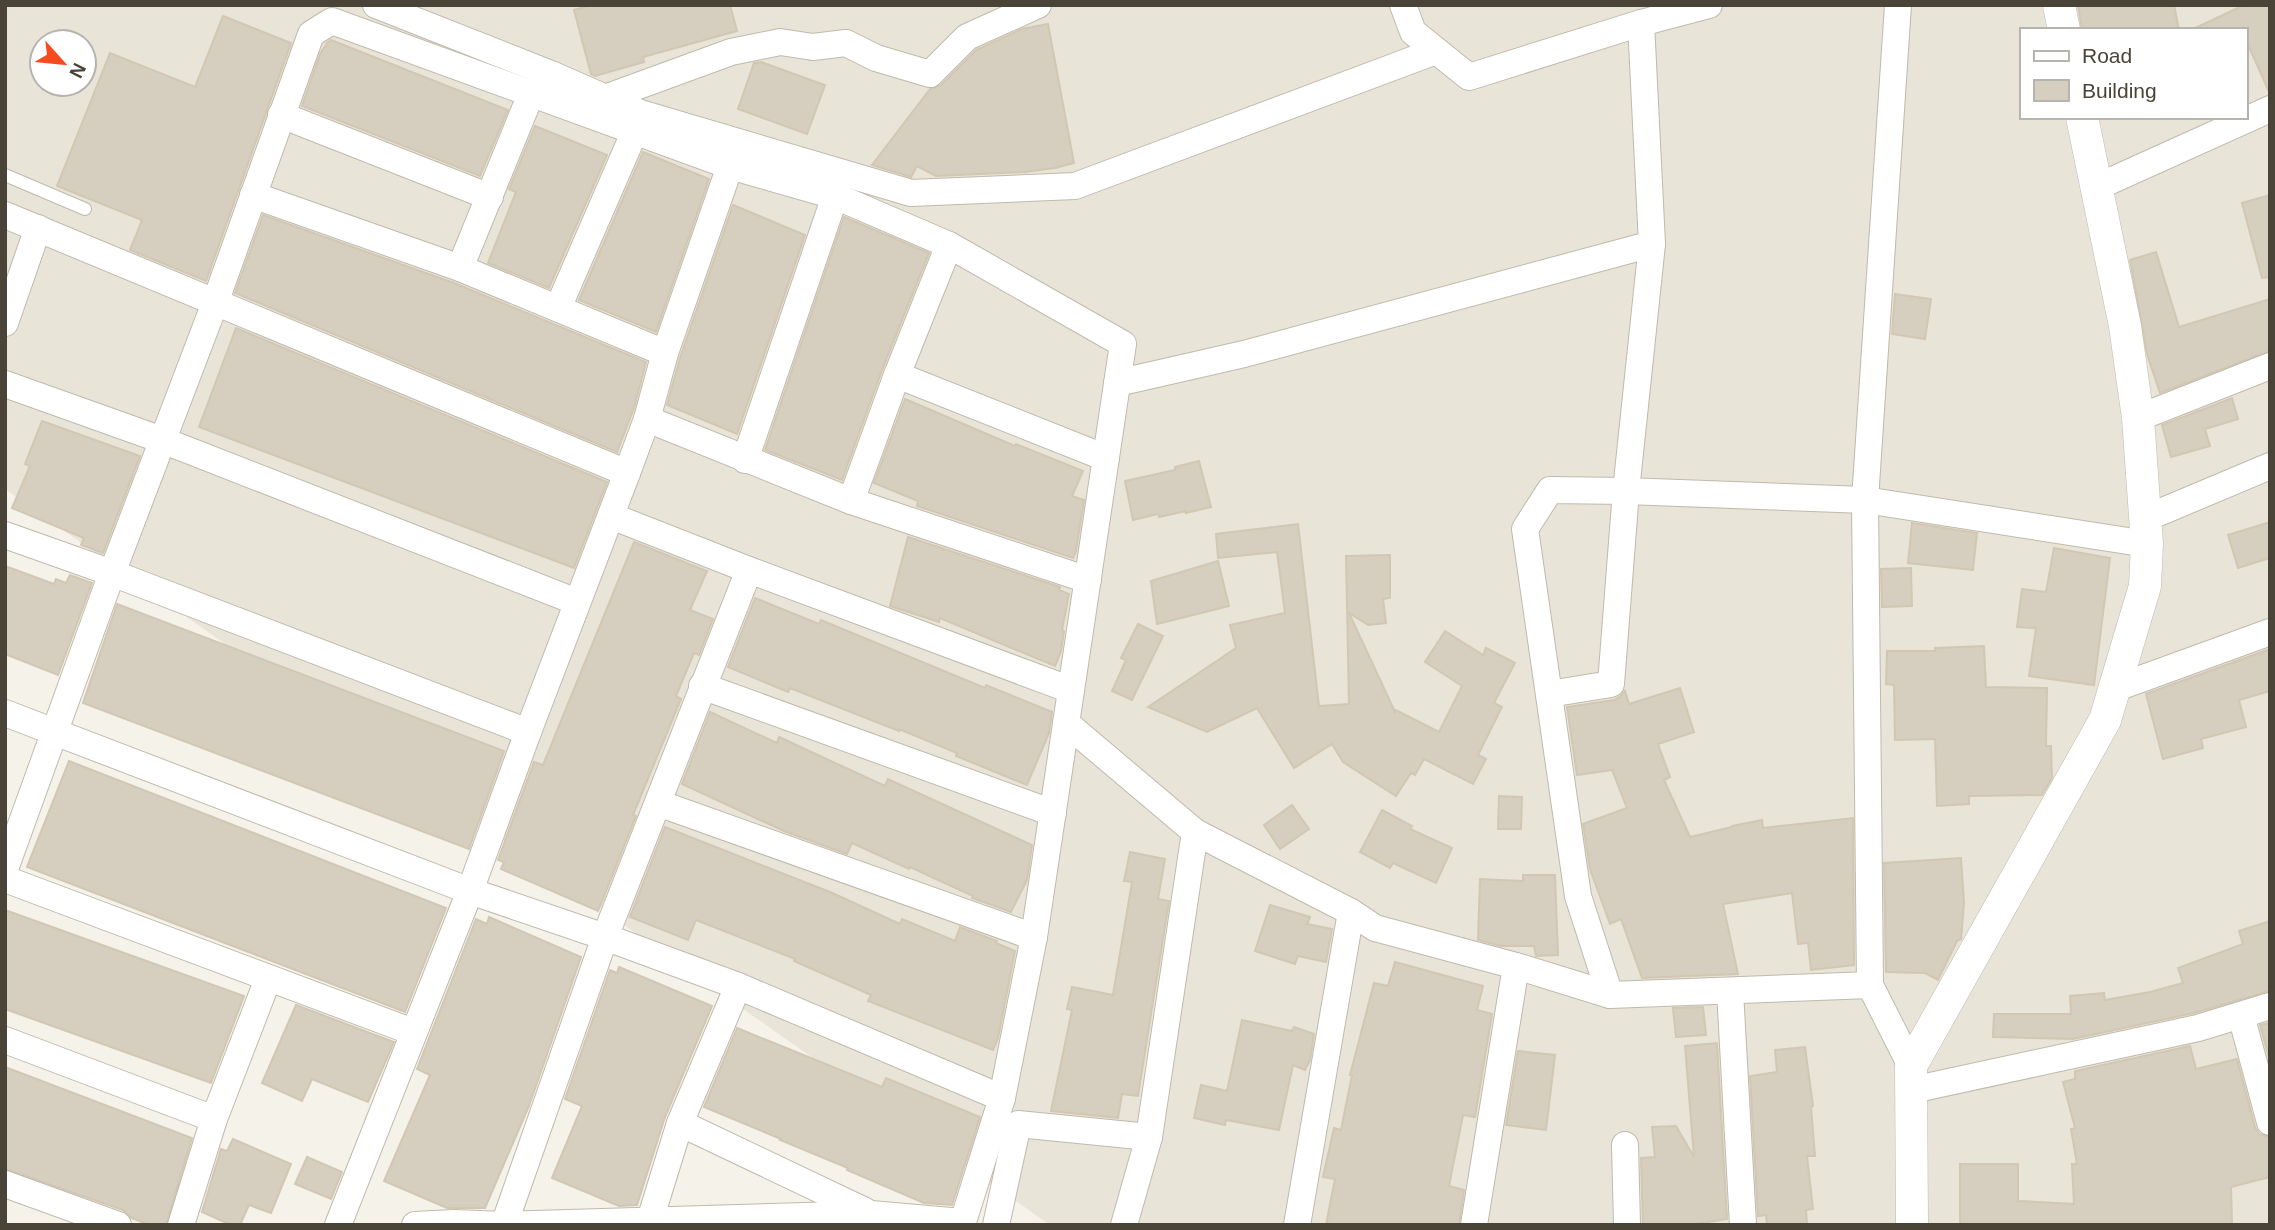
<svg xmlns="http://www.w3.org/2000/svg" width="2275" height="1230" viewBox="0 0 2275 1230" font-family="Arial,sans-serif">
  <rect width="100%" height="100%" fill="#f5f2ea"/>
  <!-- residential -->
  <path fill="#e8e4d8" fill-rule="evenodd" d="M5 5H2270V1225H1050L5 489ZM2021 30H2245V117H2021ZM42 42H84V84H42Z"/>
  <!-- building -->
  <g fill="#d6cebf" stroke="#d1c7b3" stroke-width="2">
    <polygon points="592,5 730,5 737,31 643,57 644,62 595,76 591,74 574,10"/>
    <polygon points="2078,5 2174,5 2179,30 2082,30"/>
    <polygon points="2244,5 2270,5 2270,94 2245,38 2245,30 2191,30"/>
    <polygon points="223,16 291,43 206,281 130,250 142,220 57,186 110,53 195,87"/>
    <polygon points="1048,24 1074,163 1055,168 1025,172 936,176 917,166 911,177 872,165 930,89 941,85 976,50 1022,29"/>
    <polygon points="331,40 508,110 480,176 302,106 320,54 327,43"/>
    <polygon points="761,62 825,85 807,134 738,109 754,63"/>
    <polygon points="535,126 607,155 549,288 488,263 516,192 509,189"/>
    <polygon points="643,152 709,179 656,332 579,300"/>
    <polygon points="2270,195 2270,277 2262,278 2242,203"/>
    <polygon points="733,205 805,235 737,434 667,405 680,358"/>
    <polygon points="263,215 454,283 646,362 634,408 617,452 235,293"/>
    <polygon points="844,217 929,253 882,370 842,480 765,450"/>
    <polygon points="2156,252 2179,327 2270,299 2270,351 2160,393 2147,354 2130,260"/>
    <polygon points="1895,294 1931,299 1925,339 1892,334"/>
    <polygon points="236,328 607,482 574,568 199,427"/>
    <polygon points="2232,398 2238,419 2205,429 2210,446 2171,457 2162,425"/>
    <polygon points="905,399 1015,446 1016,444 1083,471 1072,496 1084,500 1076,551 1073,558 917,506 918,501 874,483"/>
    <polygon points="42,421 140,456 103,553 81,545 84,538 12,508 30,466 25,464"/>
    <polygon points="1199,461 1211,507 1186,513 1186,511 1159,517 1158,514 1133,520 1125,481 1175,470 1175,467"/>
    <polygon points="2270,522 2270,558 2238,568 2228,535"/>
    <polygon points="1912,523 1977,533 1973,570 1908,563"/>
    <polygon points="1298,524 1319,706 1349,704 1346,556 1390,555 1390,598 1383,599 1386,623 1368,625 1349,613 1395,712 1396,710 1439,732 1462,686 1425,662 1445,631 1483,655 1486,648 1515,663 1494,703 1502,707 1478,755 1486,759 1473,784 1424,759 1415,775 1411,773 1396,796 1343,762 1332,744 1294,768 1257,708 1207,732 1148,707 1236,648 1230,625 1285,613 1277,552 1218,558 1216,534"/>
    <polygon points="908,537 1060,587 1059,590 1069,594 1062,630 1064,631 1061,651 1055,666 940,618 939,622 890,606"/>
    <polygon points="634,542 707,571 690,610 713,619 699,655 694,653 676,696 681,699 633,815 636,816 598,911 501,869 504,862 498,860 534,762 543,765"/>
    <polygon points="2054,548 2110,558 2094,685 2029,676 2036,628 2017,627 2022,589 2046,592"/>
    <polygon points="1218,561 1229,606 1157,624 1151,581"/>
    <polygon points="5,566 54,584 56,579 66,583 70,575 92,583 58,675 5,654"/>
    <polygon points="1911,568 1912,606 1882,607 1881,569"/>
    <polygon points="755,598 819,624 821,620 985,688 986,685 1052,712 1049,733 1027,785 956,756 957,753 899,729 899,731 790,688 788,692 728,667"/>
    <polygon points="117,604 504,751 469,849 83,703"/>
    <polygon points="1138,624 1163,636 1132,700 1112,691 1126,660 1121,658"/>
    <polygon points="1984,646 1986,687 2047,688 2046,746 2051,746 2052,778 2042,795 1969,796 1969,804 1937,806 1935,739 1895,740 1894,685 1886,684 1887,651 1935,651 1935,648"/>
    <polygon points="2270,649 2270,691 2239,700 2246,727 2201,739 2203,748 2163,759 2146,694"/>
    <polygon points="1680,688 1694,732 1658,744 1670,777 1664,780 1690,837 1732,827 1732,826 1762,820 1763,828 1853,818 1854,965 1811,970 1808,943 1798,944 1792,893 1723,904 1738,974 1642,978 1621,919 1610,924 1590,869 1583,824 1627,808 1612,770 1577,775 1567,707 1614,700 1620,697 1625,691 1629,704"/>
    <polygon points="710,712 777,743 779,737 885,786 888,779 1032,845 1027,880 1011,912 972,898 973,896 910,867 909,869 852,843 847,854 784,831 682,784"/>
    <polygon points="69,761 446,908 405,1012 27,867"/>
    <polygon points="1499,796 1522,797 1521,829 1498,829"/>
    <polygon points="1292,805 1309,829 1280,849 1264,825"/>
    <polygon points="1382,810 1412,826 1410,829 1452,848 1436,883 1393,863 1390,868 1360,852"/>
    <polygon points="665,827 830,892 900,924 902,919 955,941 960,927 997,941 996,943 1015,951 998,1038 993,1050 868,1001 871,995 794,961 795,959 696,920 688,940 630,917"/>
    <polygon points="1130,852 1165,859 1158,899 1169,901 1138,1096 1122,1094 1118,1118 1051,1111 1072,1010 1067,1009 1072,987 1113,995 1132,882 1124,881"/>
    <polygon points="1961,858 1964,903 1961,939 1957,941 1938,980 1925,973 1886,972 1884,863"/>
    <polygon points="1523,875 1555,875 1558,955 1536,956 1534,946 1501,946 1478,940 1480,879 1523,881"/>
    <polygon points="1270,905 1310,917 1307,924 1332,929 1326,962 1298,956 1295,964 1255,951"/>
    <polygon points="5,910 244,996 211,1083 5,1009"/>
    <polygon points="489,917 581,957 529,1106 485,1208 447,1208 384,1181 430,1075 417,1069 476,919 487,924"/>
    <polygon points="2270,921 2270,991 2194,1013 2073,1039 1993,1037 1994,1014 2071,1014 2070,996 2104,993 2105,1000 2150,992 2183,983 2178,968 2243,944 2239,931"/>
    <polygon points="1395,962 1483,986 1477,1010 1492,1014 1475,1117 1463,1115 1449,1186 1464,1190 1459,1225 1326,1225 1335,1179 1323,1177 1334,1128 1341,1130 1352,1075 1350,1075 1374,983 1388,986"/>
    <polygon points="619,967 712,1006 665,1117 637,1205 619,1206 552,1178 582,1106 565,1099 610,970 617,973"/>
    <polygon points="296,1005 394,1042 368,1102 312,1079 302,1101 262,1083"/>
    <polygon points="1703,1007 1706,1035 1676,1037 1673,1008"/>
    <polygon points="1242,1020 1292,1031 1294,1027 1314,1034 1310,1060 1305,1070 1293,1065 1279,1130 1226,1120 1225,1125 1194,1118 1201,1085 1227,1091"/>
    <polygon points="2270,1023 2270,1061 2260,1025"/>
    <polygon points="737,1028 882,1087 886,1078 980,1117 952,1205 924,1203 847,1170 848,1168 780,1140 781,1139 704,1107"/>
    <polygon points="1717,1043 1727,1219 1690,1225 1643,1225 1641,1158 1655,1157 1652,1127 1676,1126 1694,1157 1685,1046"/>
    <polygon points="2190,1046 2196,1069 2237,1059 2255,1127 2259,1134 2270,1137 2270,1177 2231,1187 2232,1225 1960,1225 1960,1164 2018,1164 2018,1201 2074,1204 2072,1164 2077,1164 2071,1129 2075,1128 2063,1082 2075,1079 2075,1071"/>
    <polygon points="1805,1047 1813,1106 1811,1107 1815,1156 1807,1156 1813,1209 1806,1210 1807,1225 1767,1225 1766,1215 1758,1216 1750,1076 1777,1072 1775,1050"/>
    <polygon points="1518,1051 1555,1055 1546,1130 1506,1125"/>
    <polygon points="5,1067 192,1138 166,1225 150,1225 131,1218 123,1210 5,1169"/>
    <polygon points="233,1139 291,1164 271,1213 249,1205 240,1225 231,1225 202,1212 221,1149 227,1151"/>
    <polygon points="307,1157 342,1172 331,1199 295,1184"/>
  </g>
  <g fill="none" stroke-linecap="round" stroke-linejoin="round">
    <!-- service casing -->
    <g stroke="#c0baac" stroke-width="14">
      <polyline id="service" points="5,175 85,209"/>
    </g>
    <!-- minor casing -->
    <g stroke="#c0baac" stroke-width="28">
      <g id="minor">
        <polyline points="376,5 551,74 640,113 911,193 1075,186 1436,51"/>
        <polyline points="1403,5 1413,32 1469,77 1641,23 1709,5"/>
        <polyline points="605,98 731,52 780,42 813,47 846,43 876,58 930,74 967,37 1038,5"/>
        <polyline points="281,115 490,197"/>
        <polyline points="2097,187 2270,109"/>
        <polyline points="253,195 460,268 665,353"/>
        <polyline points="5,215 627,473"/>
        <polyline points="460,268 531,94"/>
        <polyline points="558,308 634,133"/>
        <polyline points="5,323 38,228"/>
        <polyline points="897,375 1106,458"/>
        <polyline points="1117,383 1244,354 1652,244"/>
        <polyline points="5,384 162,440 577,602"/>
        <polyline points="2138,418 2270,366"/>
        <polyline points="647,419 851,501 1088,580"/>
        <polyline points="745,460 835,196"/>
        <polyline points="851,501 897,375 949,245"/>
        <polyline points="611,516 749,570 1071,690"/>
        <polyline points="2144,519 2270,466"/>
        <polyline points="5,535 112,573 528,732"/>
        <polyline points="702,686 1053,813"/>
        <polyline points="2116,688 2270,632"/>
        <polyline points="1549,694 1611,684 1626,491 1652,244 1641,23"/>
        <polyline points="5,713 470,891 605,937 738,986 1002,1098"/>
        <polyline points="1066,723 1195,832 1351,912 1375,928 1516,966 1610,995 1870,985 1865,500 1898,5"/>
        <polyline points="658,803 1034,937"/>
        <polyline points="5,869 112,573 215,303 311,34 332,21 730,166 835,196 949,245 1123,344 1034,937 1002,1098 962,1225"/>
        <polyline points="5,879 413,1032"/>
        <polyline points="1870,985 1911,1066"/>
        <polyline points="1730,991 1743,1225"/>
        <polyline points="1610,995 1578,896 1525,529 1550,490 1626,491 1865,500 2147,544"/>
        <polyline points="2241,1015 2270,1122"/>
        <polyline points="5,1040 214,1119"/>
        <polyline points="1912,1090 2198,1028 2270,1006"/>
        <polyline points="680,1123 865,1211"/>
        <polyline points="1625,1145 1627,1225"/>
        <polyline points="5,1184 118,1225"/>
        <polyline points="650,1220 680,1123 738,986"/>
        <polyline points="181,1225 214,1119 268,979"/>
        <polyline points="338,1225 470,891 528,732 627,473 647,419 665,353 730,166"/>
        <polyline points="415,1225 454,1223 504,1225 871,1214 962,1222"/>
        <polyline points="504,1225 605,937 749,570"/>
        <polyline points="996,1225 1018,1124 1149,1137"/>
        <polyline points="1124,1225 1149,1137 1195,832"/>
        <polyline points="1297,1225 1351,912"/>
        <polyline points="1474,1225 1516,966"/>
      </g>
    </g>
    <!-- tertiary casing -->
    <g stroke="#c0baac" stroke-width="33">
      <g id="tertiary">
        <polyline points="2059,5 2064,30"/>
        <polyline points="1912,1225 1911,1066 2105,720 2145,586 2147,544 2138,418 2125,326 2082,117"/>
      </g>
    </g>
    <!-- service -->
    <use href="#service" stroke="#fff" stroke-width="12"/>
    <!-- minor -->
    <use href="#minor" stroke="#fff" stroke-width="26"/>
    <!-- tertiary -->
    <use href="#tertiary" stroke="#fff" stroke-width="32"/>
  </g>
  <!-- border -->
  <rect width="2275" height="1230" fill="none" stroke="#494338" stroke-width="14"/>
  <!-- legend -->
  <rect x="2020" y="28" width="228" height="91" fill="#ffffff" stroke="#b6b4af" stroke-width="2"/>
  <rect x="2034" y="51" width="35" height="10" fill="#ffffff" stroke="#b6b4af" stroke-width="2"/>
  <text x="2082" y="63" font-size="21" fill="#494338">Road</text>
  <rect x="2034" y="80" width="35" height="21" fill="#d6cebf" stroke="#b6b4af" stroke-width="2"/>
  <text x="2082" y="98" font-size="21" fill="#494338">Building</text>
  <!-- north arrow -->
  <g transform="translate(63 63) rotate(117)"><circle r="33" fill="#ffffff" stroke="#b6b4af" stroke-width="2"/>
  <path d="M0-5L12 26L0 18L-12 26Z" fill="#f64b1f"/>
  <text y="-10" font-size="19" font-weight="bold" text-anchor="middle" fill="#494338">N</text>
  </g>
</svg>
